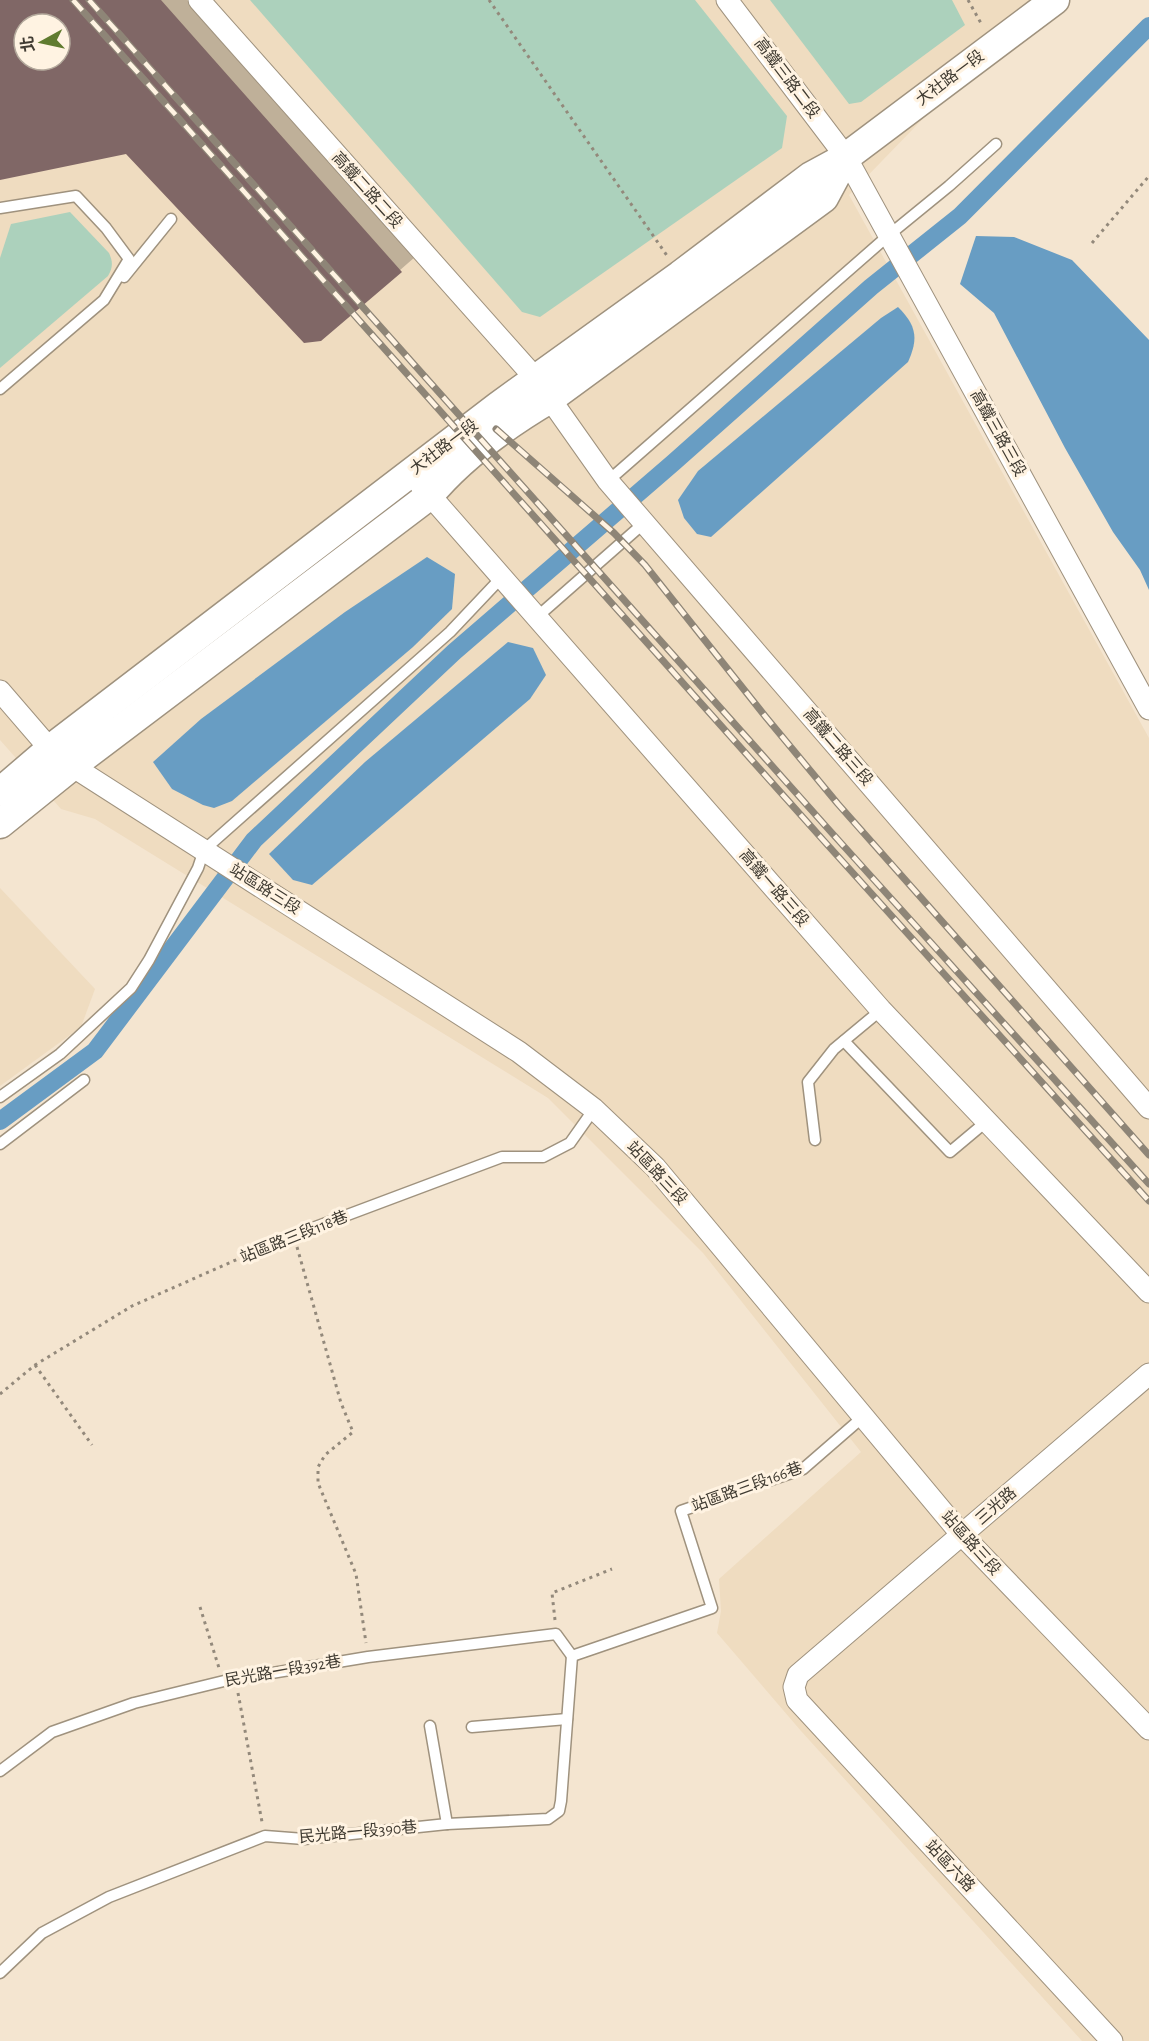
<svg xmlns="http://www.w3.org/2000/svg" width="1149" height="2041" viewBox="0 0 1149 2041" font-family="'Alegreya Sans','Noto Sans TC',sans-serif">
  <rect width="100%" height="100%" fill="#f4e5d0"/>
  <!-- built -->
  <g fill="#efdcc0" fill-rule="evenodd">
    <path d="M0 0H1038L849 195 1149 738V2041H1082L801 1731 717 1633 721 1611 719 1579 861 1452 703 1253 548 1098 95 819 61 809 0 740ZM24 24H60V60H24Z"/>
    <polygon points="0,888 95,989 81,1027 0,1086"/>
  </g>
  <!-- green -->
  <g fill="#acd1bc">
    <polygon points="250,0 695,0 787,116 782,148 540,317 522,312"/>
    <polygon points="770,0 952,0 965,25 861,102 849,104"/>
    <path d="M70 212 109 253C113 262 113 267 108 276L0 368V258L11 224Z"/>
  </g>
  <!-- water -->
  <g fill="#689dc3">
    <polygon points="976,236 1014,237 1072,260 1149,340 1149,590 1140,570 1113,532 1065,448 994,313 960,284"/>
    <path d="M898 307C916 325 919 338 908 362L711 537 697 534 684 518 678 500 698 471 881 318Z"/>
    <polygon points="427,557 455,574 452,609 413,647 232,801 214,808 203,805 172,789 153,762 201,719 345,612"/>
    <polygon points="508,642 533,648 546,675 530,699 312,885 293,880 269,854 365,762"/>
  </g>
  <!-- shadow -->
  <path fill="#0003" fill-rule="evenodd" d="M0 0H187L415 257 321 339 127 153 0 175ZM24 24H60V60H24Z"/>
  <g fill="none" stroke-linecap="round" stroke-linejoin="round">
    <!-- canal -->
    <polyline stroke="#689dc3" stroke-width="18" points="0,1121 95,1051 254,840 454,652 673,463 871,287 960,216 1149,26"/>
  </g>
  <!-- building -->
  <path fill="#806766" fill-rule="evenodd" d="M0 0H161L402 272 321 341 304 343 126 154 0 180ZM24 24H60V60H24Z"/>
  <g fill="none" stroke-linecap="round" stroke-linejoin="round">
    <!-- lane casing -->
    <g stroke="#9f927e" stroke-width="13">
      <g id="lane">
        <polyline points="0,208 76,196 106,228 129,259 104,300 0,389"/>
        <polyline points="124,277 171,219"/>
        <polyline points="608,481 889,235 949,186 996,144"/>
        <polyline points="537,617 644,523"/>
        <polyline points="844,1041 950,1152 987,1121"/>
        <polyline points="0,1097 60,1054 131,988 149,960 198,868 204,850 450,632 502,577"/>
        <polyline points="815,1140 808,1082 834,1049 881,1010"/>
        <polyline points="0,1144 84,1080"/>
        <polyline points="294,1235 502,1157 543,1157 570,1143 594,1109"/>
        <polyline points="572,1656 712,1608 681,1511 803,1469 864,1416"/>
        <polyline points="430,1726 447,1824"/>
        <polyline points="472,1727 567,1719"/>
        <polyline points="0,1771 52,1732 134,1703 224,1681 368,1657 556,1634 572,1656"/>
        <polyline points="0,1973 42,1933 109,1897 265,1836 304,1839 447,1824 548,1819 559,1811 561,1801 572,1656"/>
      </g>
    </g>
    <!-- street casing -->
    <g stroke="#9f927e" stroke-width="23">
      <g id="street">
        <polyline points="199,0 536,379 608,481 1149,1108"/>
        <polyline points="727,0 846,157 1149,709"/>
        <polyline points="420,484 881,1010 1149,1292"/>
        <polyline points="0,691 50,749 72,766 519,1052 594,1109 655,1167 962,1535 1149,1729"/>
        <polyline points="1112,2041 797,1700 794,1687 798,1675 1149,1374"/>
      </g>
    </g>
    <!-- secondary casing -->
    <g stroke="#9f927e" stroke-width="31">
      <g id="secondary">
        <polyline points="0,792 50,749 498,406 680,275 811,176 846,157 1055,0"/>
        <path d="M0 824 72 766 429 496C462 456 506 425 550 399L824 198 846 157"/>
      </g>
    </g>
    <!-- path -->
    <g stroke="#93897b" stroke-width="3" stroke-dasharray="3 4.5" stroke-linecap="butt">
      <polyline points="489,0 668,257"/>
      <polyline points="968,0 982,25"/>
      <polyline points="1092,243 1149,176"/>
      <polyline points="297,1247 341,1403 353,1432 325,1455 318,1467 318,1483 356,1574 366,1643"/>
      <polyline points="35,1365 92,1445"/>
      <polyline points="0,1394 35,1365 132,1306 283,1239"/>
      <polyline points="200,1607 219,1668"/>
      <polyline points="555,1620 552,1593 612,1569"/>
      <polyline points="238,1693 262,1822"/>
    </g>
    <!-- lane -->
    <use href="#lane" stroke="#fff" stroke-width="10"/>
    <!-- street -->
    <use href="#street" stroke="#fff" stroke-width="21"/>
    <!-- secondary -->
    <use href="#secondary" stroke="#fff" stroke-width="28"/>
    <!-- rail casing -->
    <g stroke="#8e8577" stroke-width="7">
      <g id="rail">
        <polyline points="73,0 824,841 1149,1201"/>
        <polyline points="89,0 831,832 1149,1184"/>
        <polyline points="496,429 614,533 645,565 765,716 838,804 1149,1155"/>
      </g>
    </g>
    <!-- rail -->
    <use href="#rail" stroke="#fff3e2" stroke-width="4.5" stroke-dasharray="14" stroke-linecap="butt"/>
  </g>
  <g text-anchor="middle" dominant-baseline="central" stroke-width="6" stroke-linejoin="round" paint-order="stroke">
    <!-- street labels -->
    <g font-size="16" fill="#403b32" stroke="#fff3e2">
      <text transform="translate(787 78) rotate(53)">高鐵三路二段</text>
      <text transform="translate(950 78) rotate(-37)">大社路一段</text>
      <text transform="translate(367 190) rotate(48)">高鐵二路二段</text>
      <text transform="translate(998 433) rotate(61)">高鐵三路三段</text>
      <text transform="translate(444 447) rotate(-37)">大社路一段</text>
      <text transform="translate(838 747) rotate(49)">高鐵二路三段</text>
      <text transform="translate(774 888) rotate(49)">高鐵一路三段</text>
      <text transform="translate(265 889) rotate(32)">站區路三段</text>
      <text transform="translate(657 1173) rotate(47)">站區路三段</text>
      <text transform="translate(294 1237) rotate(-22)">站區路三段118巷</text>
      <text transform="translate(747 1487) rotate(-20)">站區路三段166巷</text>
      <text transform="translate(996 1506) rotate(-41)">三光路</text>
      <text transform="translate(971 1543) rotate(48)">站區路三段</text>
      <text transform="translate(283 1671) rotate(-10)">民光路一段392巷</text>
      <text transform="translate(358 1832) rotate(-5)">民光路一段390巷</text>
      <text transform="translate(950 1866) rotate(47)">站區六路</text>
    </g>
  </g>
  <!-- north arrow -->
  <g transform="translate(42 42) rotate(262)"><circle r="28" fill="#fff3e2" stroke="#b3a99c" stroke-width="1.5"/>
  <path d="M0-4.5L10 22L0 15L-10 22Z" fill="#607b2f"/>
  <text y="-9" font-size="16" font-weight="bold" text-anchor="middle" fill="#403b32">北</text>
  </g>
</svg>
